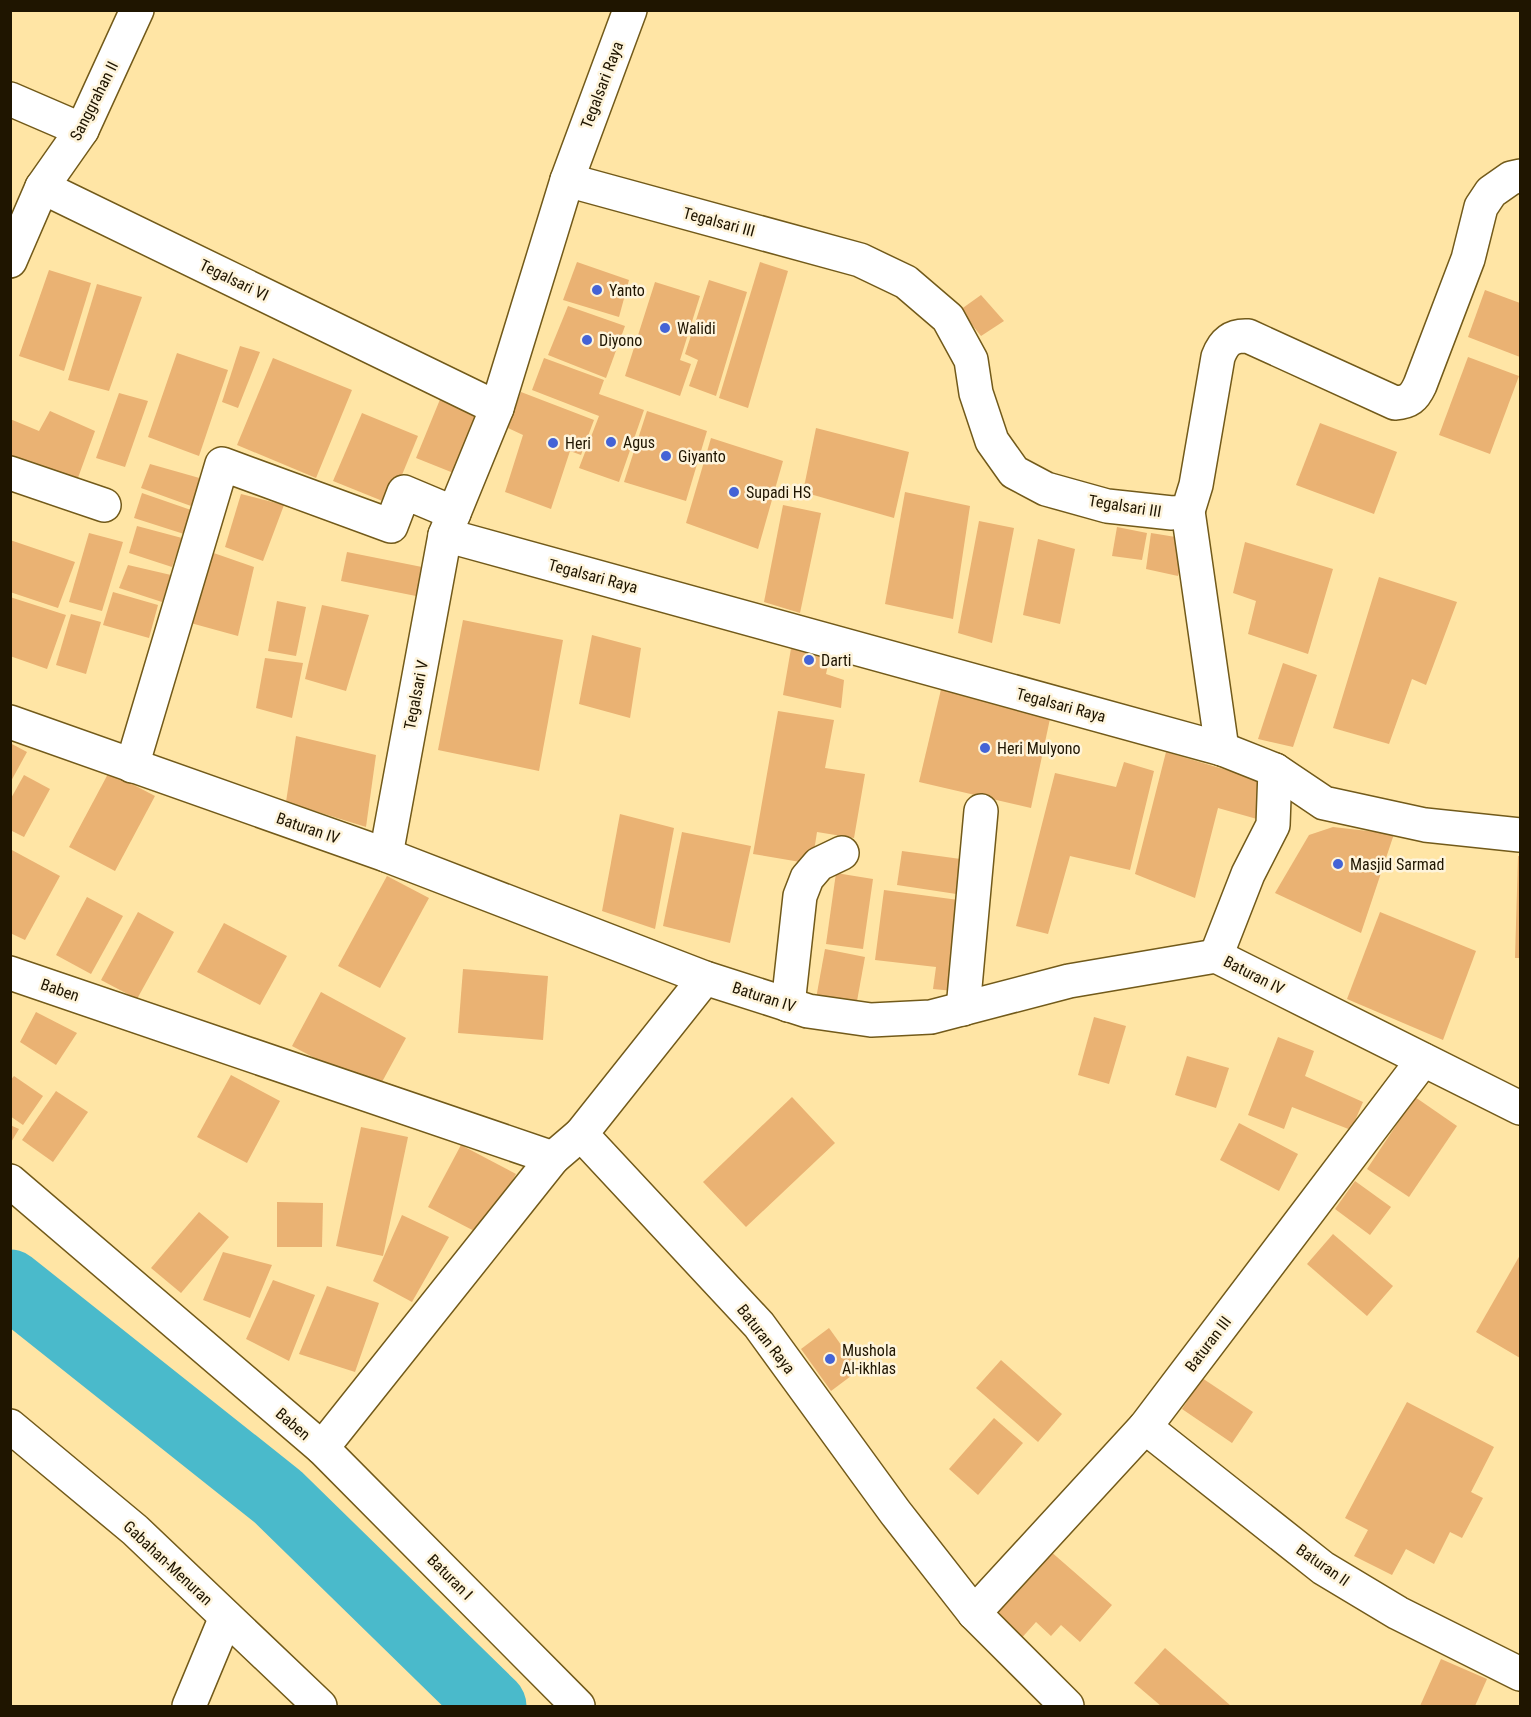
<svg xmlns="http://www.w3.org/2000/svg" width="1531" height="1717" viewBox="0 0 1531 1717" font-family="'Roboto Condensed',sans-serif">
  <rect width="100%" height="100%" fill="#ffe5a5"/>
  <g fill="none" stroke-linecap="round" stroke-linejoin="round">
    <!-- river -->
    <polyline stroke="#4abacb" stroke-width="69" points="10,1284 278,1497 492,1706"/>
  </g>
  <!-- building -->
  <g fill="#eab273">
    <polygon points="577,262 629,280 619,317 563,300"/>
    <polygon points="760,262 788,271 748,408 719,398"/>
    <polygon points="49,270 91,283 64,371 19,356"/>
    <polygon points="709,280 747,292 716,396 689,386 698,360 685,354"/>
    <polygon points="655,282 700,296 680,360 691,364 680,396 625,376"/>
    <polygon points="97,284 142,297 109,391 68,380"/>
    <polygon points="1485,290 1520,303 1520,357 1468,337"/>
    <polygon points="981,295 1004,321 981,336 960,310"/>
    <polygon points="568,306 625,326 606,378 548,355"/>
    <polygon points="240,346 260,352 238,408 222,402"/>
    <polygon points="177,353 228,370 199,456 148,437"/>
    <polygon points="1468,357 1519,376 1490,454 1439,435"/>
    <polygon points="273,358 352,390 316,478 237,445"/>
    <polygon points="544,358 604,380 599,394 644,410 619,482 579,468 599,416 532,390"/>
    <polygon points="521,392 594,420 581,455 570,451 551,509 505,492 523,435 508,428"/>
    <polygon points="119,393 148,401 125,467 96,458"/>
    <polygon points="441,397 486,416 461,476 416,458"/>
    <polygon points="50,411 95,431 75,486 10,464 10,419 39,431"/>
    <polygon points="647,411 707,431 686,501 624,482"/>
    <polygon points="362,413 418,436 390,504 333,481"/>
    <polygon points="1320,423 1397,452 1374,514 1296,485"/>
    <polygon points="816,428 909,452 894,518 803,492"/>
    <polygon points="711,438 783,461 758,549 686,523"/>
    <polygon points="150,464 203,479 191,506 141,488"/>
    <polygon points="905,492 970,506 953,619 885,604"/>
    <polygon points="142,493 191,510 184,534 134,518"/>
    <polygon points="241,494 284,505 263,561 225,547"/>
    <polygon points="783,505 821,513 800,613 764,602"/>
    <polygon points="979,521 1014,528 992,643 958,633"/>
    <polygon points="137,526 182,538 172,567 129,553"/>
    <polygon points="1117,527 1147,533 1142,560 1112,556"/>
    <polygon points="89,533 123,542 102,611 69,602"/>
    <polygon points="1151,533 1188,539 1178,576 1146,569"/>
    <polygon points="1038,539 1075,549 1060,624 1023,615"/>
    <polygon points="10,540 75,562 58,608 10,592"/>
    <polygon points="1245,542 1333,569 1308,654 1248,634 1256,601 1233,593"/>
    <polygon points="205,550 254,567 238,636 187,622"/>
    <polygon points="347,552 422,567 416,596 341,581"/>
    <polygon points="128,565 171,575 162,602 119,588"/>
    <polygon points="1379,577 1457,602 1426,685 1412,679 1389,744 1333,728"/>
    <polygon points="113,592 158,605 149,638 103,625"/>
    <polygon points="10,597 66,615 47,669 10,656"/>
    <polygon points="277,601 306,607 296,656 268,651"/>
    <polygon points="322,605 369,615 346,691 305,679"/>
    <polygon points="71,614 101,622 86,674 56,665"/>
    <polygon points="463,620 563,640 539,771 438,750"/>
    <polygon points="592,635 641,648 630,718 579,704"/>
    <polygon points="793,637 832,647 826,674 844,680 841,708 783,695"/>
    <polygon points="265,658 303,663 292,718 256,708"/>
    <polygon points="1283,663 1317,675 1293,747 1258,739"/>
    <polygon points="943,681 1051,714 1031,808 919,782"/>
    <polygon points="778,711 834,720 825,768 865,774 854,838 817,832 812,864 753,854"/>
    <polygon points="296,736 376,755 366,827 286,802"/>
    <polygon points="10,743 27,752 10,783"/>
    <polygon points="1166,752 1267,782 1257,819 1218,808 1195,898 1135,874"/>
    <polygon points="1124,762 1154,771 1130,870 1070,856 1048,934 1016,926 1055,773 1116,787"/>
    <polygon points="109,772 155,796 115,871 69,847"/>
    <polygon points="24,775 50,789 24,837 10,830 10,800"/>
    <polygon points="620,814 674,828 655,929 602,911"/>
    <polygon points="1333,827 1394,834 1361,933 1275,893 1309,835"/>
    <polygon points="682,832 751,846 730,943 663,926"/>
    <polygon points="10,849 60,876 25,940 10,933"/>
    <polygon points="902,851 968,860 963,895 897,885"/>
    <polygon points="1518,856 1520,856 1520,958 1515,958"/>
    <polygon points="836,873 873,879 863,949 826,944"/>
    <polygon points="387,876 429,898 380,988 338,966"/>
    <polygon points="884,890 966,901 954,991 933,989 936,967 875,960"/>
    <polygon points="87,897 123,916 91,974 56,955"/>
    <polygon points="138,912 174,932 137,999 101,980"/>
    <polygon points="1380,912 1476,951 1443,1040 1347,999"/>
    <polygon points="224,923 287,956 260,1005 197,972"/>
    <polygon points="825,949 865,957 855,1012 815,1004"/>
    <polygon points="463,969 548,976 543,1040 458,1033"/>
    <polygon points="321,992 406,1038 377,1091 292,1046"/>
    <polygon points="36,1012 77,1033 56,1065 20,1042"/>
    <polygon points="1094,1017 1126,1026 1109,1084 1078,1075"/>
    <polygon points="1278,1037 1314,1051 1305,1076 1363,1102 1351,1130 1292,1107 1284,1129 1248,1115"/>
    <polygon points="1187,1056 1229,1068 1216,1108 1175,1095"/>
    <polygon points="231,1075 280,1101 247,1163 197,1137"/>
    <polygon points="14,1076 43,1096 23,1125 10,1116 10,1081"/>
    <polygon points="56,1091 88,1112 53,1162 22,1140"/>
    <polygon points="792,1097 835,1143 746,1227 703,1182"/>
    <polygon points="1415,1097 1457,1126 1409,1197 1367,1169"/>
    <polygon points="1239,1123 1298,1154 1279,1191 1220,1160"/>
    <polygon points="10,1125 19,1129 10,1144"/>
    <polygon points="361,1127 408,1137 383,1256 336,1246"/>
    <polygon points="461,1145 516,1174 482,1235 428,1207"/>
    <polygon points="1355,1181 1391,1207 1370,1235 1335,1209"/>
    <polygon points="277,1202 323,1203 322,1247 277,1247"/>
    <polygon points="199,1212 229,1237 181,1293 151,1268"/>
    <polygon points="402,1215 449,1237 412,1302 373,1281"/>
    <polygon points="1333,1234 1393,1286 1367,1316 1307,1264"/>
    <polygon points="223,1252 272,1265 250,1318 203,1300"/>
    <polygon points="1520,1255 1520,1358 1476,1332"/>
    <polygon points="273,1280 315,1295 289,1361 246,1339"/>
    <polygon points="327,1286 379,1303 355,1372 299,1354"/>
    <polygon points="829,1328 859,1370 831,1391 801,1349"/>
    <polygon points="1001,1360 1062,1414 1038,1442 976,1388"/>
    <polygon points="1202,1378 1253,1412 1232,1443 1182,1409"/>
    <polygon points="1407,1402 1494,1447 1471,1492 1483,1498 1462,1538 1450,1532 1434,1564 1406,1549 1392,1575 1354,1556 1368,1530 1345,1518"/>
    <polygon points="994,1418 1023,1443 978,1495 949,1469"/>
    <polygon points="1049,1550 1112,1605 1080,1642 1061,1625 1051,1636 1036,1622 1018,1642 990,1617"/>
    <polygon points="1165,1648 1231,1706 1161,1706 1134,1683"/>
    <polygon points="1441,1659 1487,1679 1475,1706 1420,1706"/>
  </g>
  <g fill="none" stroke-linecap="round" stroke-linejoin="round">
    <!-- minor casing -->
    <g stroke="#725a1a" stroke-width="36">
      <g id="minor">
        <polyline points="630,10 567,180 497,408 445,535 1222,749 1275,770 1324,803 1425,825 1520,835"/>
        <polyline points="10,99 82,130"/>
        <path d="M567 180 860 260 906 282 948 318 971 360 976 393 992 441 1014 472 1046 489 1107 506 1172 513 1188 511 1196 485 1218 357C1224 341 1232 335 1248 336L1395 403C1409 402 1414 398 1420 385L1468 259 1481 207 1491 192 1511 178 1520 176"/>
        <polyline points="42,187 497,408"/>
        <polyline points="10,261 42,187 82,130 137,10"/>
        <polyline points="10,473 104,505"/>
        <polyline points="1188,511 1222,749"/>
        <polyline points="10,722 386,855 705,978 808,1011 871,1020 931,1017 1069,981 1216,956 1520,1108"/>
        <polyline points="132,766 222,464 391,526 404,492 454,513"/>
        <polyline points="386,855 445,535"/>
        <polyline points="1216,956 1248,874 1273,825 1275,770"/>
        <polyline points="10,973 553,1158"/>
        <polyline points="705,978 581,1134 759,1325 895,1512 974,1613 1067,1706"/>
        <polyline points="788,1005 800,896 807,878 819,864 842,853"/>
        <polyline points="963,1009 981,811"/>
        <polyline points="10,1181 322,1448 553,1158 581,1134"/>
        <polyline points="10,1426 135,1530 320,1706"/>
        <polyline points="1145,1427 1323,1568 1398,1613 1520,1674"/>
        <polyline points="322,1448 578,1706"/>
        <polyline points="974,1613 1145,1427 1423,1060"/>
        <polyline points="189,1706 226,1617"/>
      </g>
    </g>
    <!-- minor -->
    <use href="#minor" stroke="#fff" stroke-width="33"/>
  </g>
  <!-- markers -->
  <g fill="#4463d6" stroke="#fef4db" stroke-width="2">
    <circle cx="597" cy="290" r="6"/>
    <circle cx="665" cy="328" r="6"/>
    <circle cx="587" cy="340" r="6"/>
    <circle cx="611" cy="442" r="6"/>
    <circle cx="553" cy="443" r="6"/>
    <circle cx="666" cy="456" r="6"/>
    <circle cx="734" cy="492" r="6"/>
    <circle cx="809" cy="660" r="6"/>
    <circle cx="985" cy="748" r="6"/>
    <circle cx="1338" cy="864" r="6"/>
    <circle cx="830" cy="1359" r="6"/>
  </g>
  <g text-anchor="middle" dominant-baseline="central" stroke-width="5" stroke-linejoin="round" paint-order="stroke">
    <!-- street labels -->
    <g font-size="16" fill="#1f1500" stroke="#fef4db">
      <text transform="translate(602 85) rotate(-69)">Tegalsari Raya</text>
      <text transform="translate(94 101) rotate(-63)">Sanggrahan II</text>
      <text transform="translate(719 222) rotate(15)">Tegalsari III</text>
      <text transform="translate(234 280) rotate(26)">Tegalsari VI</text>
      <text transform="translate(1125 506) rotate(9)">Tegalsari III</text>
      <text transform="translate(593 576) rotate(15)">Tegalsari Raya</text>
      <text transform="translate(416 695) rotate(-79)">Tegalsari V</text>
      <text transform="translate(1061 705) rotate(15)">Tegalsari Raya</text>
      <text transform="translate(308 828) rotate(19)">Baturan IV</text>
      <text transform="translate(1254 975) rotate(27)">Baturan IV</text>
      <text transform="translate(60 990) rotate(19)">Baben</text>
      <text transform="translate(764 997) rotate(18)">Baturan IV</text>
      <text transform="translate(766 1339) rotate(52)">Baturan Raya</text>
      <text transform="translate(1208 1344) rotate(-53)">Baturan III</text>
      <text transform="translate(293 1424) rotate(41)">Baben</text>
      <text transform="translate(168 1563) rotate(43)">Gabahan-Menuran</text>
      <text transform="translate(1323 1565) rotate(35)">Baturan II</text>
      <text transform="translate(450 1577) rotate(45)">Baturan I</text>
    </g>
    <!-- poi labels -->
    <g font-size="16" fill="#1f1500" stroke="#fef4db" text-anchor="start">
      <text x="609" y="290">Yanto</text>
      <text x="677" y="328">Walidi</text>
      <text x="599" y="340">Diyono</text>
      <text x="623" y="442">Agus</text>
      <text x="565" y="443">Heri</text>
      <text x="678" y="456">Giyanto</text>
      <text x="746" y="492">Supadi HS</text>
      <text x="821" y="660">Darti</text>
      <text x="997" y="748">Heri Mulyono</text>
      <text x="1350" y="864">Masjid Sarmad</text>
      <text x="842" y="1350">Mushola<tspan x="842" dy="18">Al-ikhlas</tspan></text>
    </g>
  </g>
  <!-- border -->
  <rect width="1531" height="1717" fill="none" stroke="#1f1500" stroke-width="24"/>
</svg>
